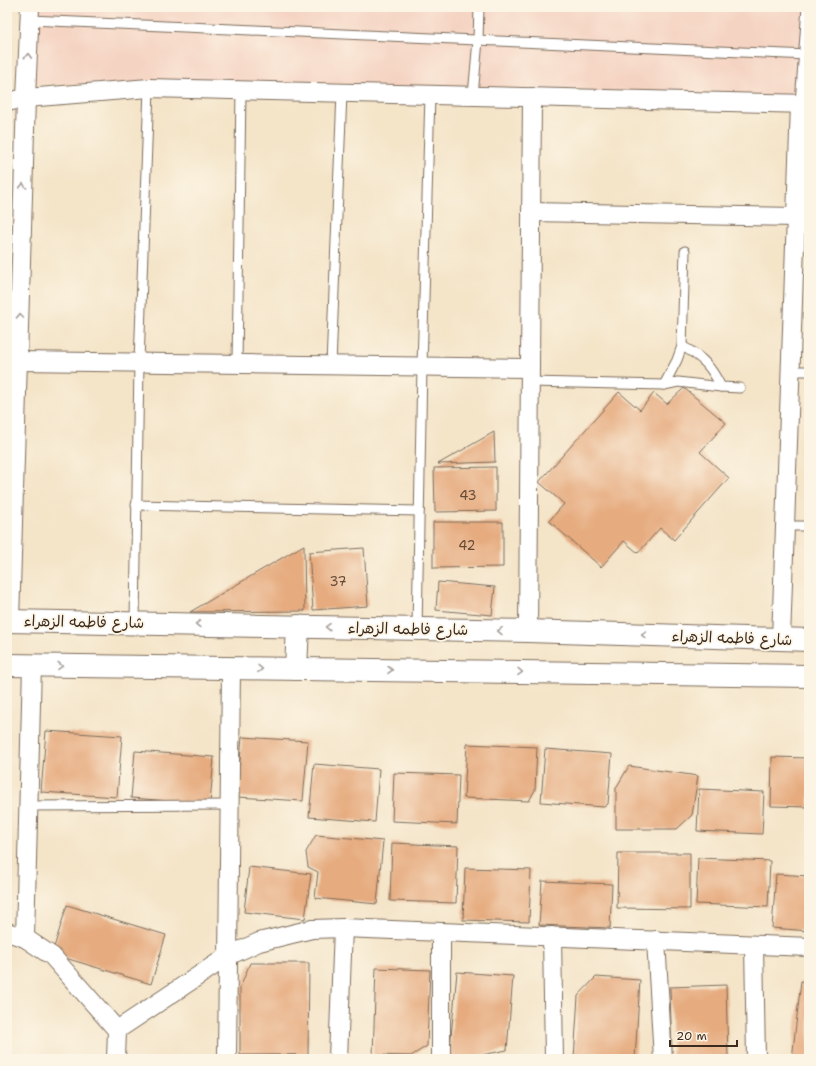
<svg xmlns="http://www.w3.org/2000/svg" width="816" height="1066" viewBox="0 0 816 1066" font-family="'Shantell Sans','Playpen Sans Arabic',sans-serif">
  <rect width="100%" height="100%" fill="#fcf5e5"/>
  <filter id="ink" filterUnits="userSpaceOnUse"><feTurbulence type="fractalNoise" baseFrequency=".025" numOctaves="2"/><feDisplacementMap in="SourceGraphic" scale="8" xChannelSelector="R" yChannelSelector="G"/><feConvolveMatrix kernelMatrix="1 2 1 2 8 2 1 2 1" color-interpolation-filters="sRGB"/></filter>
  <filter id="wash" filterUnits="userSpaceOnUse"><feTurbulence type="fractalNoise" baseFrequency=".012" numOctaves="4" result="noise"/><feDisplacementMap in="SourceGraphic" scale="16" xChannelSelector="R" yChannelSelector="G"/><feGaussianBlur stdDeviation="0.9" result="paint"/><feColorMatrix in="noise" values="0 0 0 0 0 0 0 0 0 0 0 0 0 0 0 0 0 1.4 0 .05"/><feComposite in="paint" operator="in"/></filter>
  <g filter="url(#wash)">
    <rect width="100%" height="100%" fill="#f4e4c8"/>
    <!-- built -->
    <polygon fill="#f5d3c2" points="32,7 809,7 809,101 29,84"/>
    <g id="blocks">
      <!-- building -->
      <g fill="#e6ab7f">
        <polygon points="684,388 726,423 700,452 729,478 674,540 660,528 638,553 624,541 601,567 549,521 564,504 539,482 619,392 640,410 654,393 667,404"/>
        <polygon points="494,432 495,462 438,464"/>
        <polygon points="496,467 496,511 435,512 434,468"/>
        <polygon points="433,522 503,522 503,567 433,568"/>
        <polygon points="304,545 305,611 190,612"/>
        <polygon points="364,548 368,606 313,610 309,552"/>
        <polygon points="438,582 495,587 492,615 436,610"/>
        <polygon points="46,731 122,736 117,797 41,792"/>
        <polygon points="242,737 308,741 303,801 237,797"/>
        <polygon points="467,744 537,747 535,790 529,801 464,798"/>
        <polygon points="545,749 612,754 608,804 604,807 541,802"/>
        <polygon points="135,751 214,757 210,804 131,798"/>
        <polygon points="772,757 809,758 809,807 771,806"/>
        <polygon points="314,764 379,769 375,822 309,817"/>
        <polygon points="629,766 698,776 692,815 677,829 616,829 616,788"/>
        <polygon points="394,773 459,775 457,824 392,821"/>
        <polygon points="699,789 764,792 762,834 697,831"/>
        <polygon points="316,835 383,841 377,904 315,898 318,872 308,867 306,852"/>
        <polygon points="392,843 458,846 456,903 390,901"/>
        <polygon points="618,853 690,853 690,909 617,908"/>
        <polygon points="698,858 770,861 768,907 696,904"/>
        <polygon points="249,867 311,874 305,919 244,912"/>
        <polygon points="465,868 531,870 529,922 463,920"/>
        <polygon points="776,874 809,876 809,931 772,928"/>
        <polygon points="542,881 612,884 610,928 539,925"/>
        <polygon points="67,905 166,935 151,984 52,954"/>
        <polygon points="250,963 309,963 308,1055 312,1055 313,1059 266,1059 265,1056 296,1055 240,1055 240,988"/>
        <polygon points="376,968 430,970 427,1046 411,1056 373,1055"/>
        <polygon points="457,972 513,976 507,1050 462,1059 449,1059"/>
        <polygon points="596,977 640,980 635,1059 574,1059 578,996"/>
        <polygon points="801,981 809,982 809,1059 792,1059"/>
        <polygon points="726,985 728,1057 672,1059 670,987"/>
      </g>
    </g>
  </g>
  <g filter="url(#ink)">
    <use href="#blocks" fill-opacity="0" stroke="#7c6b5a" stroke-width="1"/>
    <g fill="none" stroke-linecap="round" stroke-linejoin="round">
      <!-- service casing -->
      <g stroke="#7c6b5a" stroke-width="11">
        <g id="service">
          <polyline points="30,20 809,55"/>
          <polyline points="473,96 478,40 479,7"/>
          <polyline points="800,104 807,7"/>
          <polyline points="795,217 809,217"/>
          <path d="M682 346C702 357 711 366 721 387"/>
          <polyline points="237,364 241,90"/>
          <polyline points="331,365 342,93"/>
          <polyline points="790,371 809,371"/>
          <polyline points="530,382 664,385 678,382 721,387 740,388"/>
          <polyline points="664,385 677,360 682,346 685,251"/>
          <polyline points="136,505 419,511"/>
          <polyline points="785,526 809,526"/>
          <polyline points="135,622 139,362 149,88"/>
          <polyline points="417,629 422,366 430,95"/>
          <polyline points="28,806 230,805"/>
        </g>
      </g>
      <!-- minor casing -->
      <g stroke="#7c6b5a" stroke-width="20">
        <g id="minor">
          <polyline points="7,102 26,98 149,88 809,104"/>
          <polyline points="531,212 795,217"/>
          <polyline points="18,361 530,368"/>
          <polyline points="10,621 26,98 30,7"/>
          <polyline points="528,631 532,97"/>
          <polyline points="781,639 800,104"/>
          <polyline points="7,932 25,938 52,956 117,1030 116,1059"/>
          <polyline points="552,936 554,1059"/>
          <polyline points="25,938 32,665"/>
          <polyline points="656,940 663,1059"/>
          <polyline points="754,945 756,1059"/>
          <polyline points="117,1030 228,956 259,942 312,929 343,928 809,947"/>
          <polyline points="227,1059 231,668"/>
          <polyline points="338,1059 343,928"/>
          <polyline points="441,1059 441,932"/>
        </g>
      </g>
      <!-- tertiary casing -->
      <g stroke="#7c6b5a" stroke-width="24">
        <g id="tertiary">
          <polyline points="7,621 528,631 809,640"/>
          <polyline points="7,665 809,676"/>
          <polyline points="296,669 298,626"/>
        </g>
      </g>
      <!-- service -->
      <use href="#service" stroke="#fff" stroke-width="9"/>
      <!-- minor -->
      <use href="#minor" stroke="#fff" stroke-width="18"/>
      <!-- tertiary -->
      <use href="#tertiary" stroke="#fff" stroke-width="22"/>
    </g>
    <!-- one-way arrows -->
    <defs><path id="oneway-chevron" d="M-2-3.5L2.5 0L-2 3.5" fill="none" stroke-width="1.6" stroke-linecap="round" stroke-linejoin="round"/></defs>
    <g stroke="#a79f9a">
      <use href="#oneway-chevron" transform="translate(28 56) rotate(-87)"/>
      <use href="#oneway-chevron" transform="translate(23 186) rotate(-88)"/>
      <use href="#oneway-chevron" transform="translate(20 316) rotate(-88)"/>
      <use href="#oneway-chevron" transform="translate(198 624) rotate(-179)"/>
      <use href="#oneway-chevron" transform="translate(328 627) rotate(-179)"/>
      <use href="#oneway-chevron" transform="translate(500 631) rotate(-179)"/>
      <use href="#oneway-chevron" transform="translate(644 635) rotate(-178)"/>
      <use href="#oneway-chevron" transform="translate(60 666) rotate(1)"/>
      <use href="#oneway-chevron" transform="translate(260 669) rotate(1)"/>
      <use href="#oneway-chevron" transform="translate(390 670) rotate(1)"/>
      <use href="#oneway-chevron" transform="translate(520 672) rotate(1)"/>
    </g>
  </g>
  <g text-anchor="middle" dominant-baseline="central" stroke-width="3.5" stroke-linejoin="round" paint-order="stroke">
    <!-- number labels -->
    <g font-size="13" fill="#664a36">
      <text x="468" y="495">43</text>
      <text x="467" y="545">42</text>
      <text x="338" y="581">37</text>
    </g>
    <!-- street labels -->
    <g font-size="15" fill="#3b2a1e" stroke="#fcf5e5">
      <text transform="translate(84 622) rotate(1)">شارع فاطمه الزهراء</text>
      <text transform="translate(408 629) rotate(1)">شارع فاطمه الزهراء</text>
      <text transform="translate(732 638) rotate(2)">شارع فاطمه الزهراء</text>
    </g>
  </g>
  <!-- margin -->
  <rect width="816" height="1066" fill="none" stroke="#fcf5e5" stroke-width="24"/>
  <!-- scale -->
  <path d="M670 1040v6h67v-6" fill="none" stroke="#3b2a1e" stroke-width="2"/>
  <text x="676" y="1040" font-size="12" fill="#3b2a1e" stroke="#fcf5e5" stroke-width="3" paint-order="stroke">20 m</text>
</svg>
